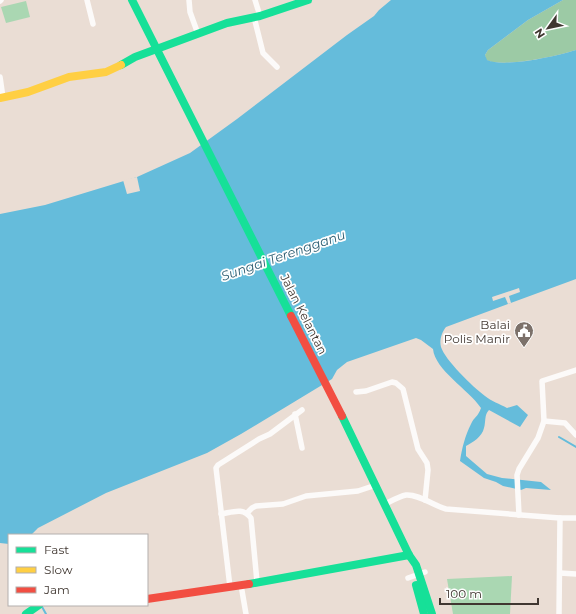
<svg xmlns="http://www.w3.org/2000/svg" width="576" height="614" viewBox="0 0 576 614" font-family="Montserrat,sans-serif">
  <rect width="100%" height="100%" fill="#eaddd4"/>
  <!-- green -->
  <g fill="#aad7b2">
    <polygon points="26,1 30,17 6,23 1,7"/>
    <polygon points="512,576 510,614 453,614 447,579"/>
  </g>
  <!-- forest -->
  <path fill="#9ccaa5" d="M563 0H576V50C557 56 504 68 486 60L485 55 488 50 528 20Z"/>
  <!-- water -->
  <path fill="#65bcdb" d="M391 0H563L528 20 488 50 485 55 487 60C504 68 557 56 576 50V279L446 327C442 332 439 340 441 347 445 360 473 387 485 396 491 401 500 404 507 408L517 405 528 415 520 427 489 410C484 415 486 422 484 428 482 437 473 442 466 446V456L487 474 502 478 541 482 551 490 526 488 521 490 503 486 496 482 484 478 460 461C462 448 465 436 471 424 474 417 478 417 481 408 468 389 435 370 433 349L421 340 416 338 347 362 337 370 332 379 241 434 207 453 106 493 38 528 31 535H9V544L0 543V214L45 205 137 177 190 153 237 119 347 35 374 16 379 10Z"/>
  <!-- pier -->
  <g fill="#eaddd4">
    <polygon points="137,177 140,191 127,194 123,180"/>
    <polygon points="519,288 520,292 509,296 511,303 508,304 505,297 493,301 492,297"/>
  </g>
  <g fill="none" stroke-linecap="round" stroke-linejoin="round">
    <!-- stream -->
    <g stroke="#65bcdb" stroke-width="2">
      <polyline points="559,437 576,447"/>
      <polyline points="41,605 46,614"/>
    </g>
    <!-- street -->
    <g stroke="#fcfaf9" stroke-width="5.5">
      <polyline points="87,0 93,24"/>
      <polyline points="189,0 190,12 198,34"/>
      <polyline points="255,0 260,16"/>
      <polyline points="0,1 1,0"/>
      <polyline points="254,17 263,53 277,67"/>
      <polyline points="0,77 3,98"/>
      <polyline points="356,392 366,391 392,382 396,383 403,389 418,449 427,463 428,470 425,500"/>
      <polyline points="295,414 302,448"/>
      <polyline points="544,421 565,423 576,435"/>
      <path d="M385 504C391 501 400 496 406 495 419 494 434 506 446 509L560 518H576"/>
      <polyline points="247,513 252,508 256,506 283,504 306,496 358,491 376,485"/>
      <path d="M221 514C233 512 243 507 251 518L257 582"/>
      <polyline points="519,515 517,475 519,469 538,438 544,421 542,381 576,370"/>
      <polyline points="560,573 576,574"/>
      <polyline points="408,578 425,572"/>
      <polyline points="241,585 246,614"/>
      <polyline points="230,587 216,468 218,465 259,439 270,434 302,410"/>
      <polyline points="559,614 560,518"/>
    </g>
    <!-- fast -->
    <g stroke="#16e098" stroke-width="8">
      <polyline points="132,0 291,316"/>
      <polyline points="121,65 135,57 227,23 260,16 308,0"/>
      <polyline points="342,416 409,555 416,565 432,614"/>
      <polyline points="249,584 409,555"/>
      <polyline points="416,585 424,614"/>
      <polyline points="26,614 39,605"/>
    </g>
    <!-- slow -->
    <polyline stroke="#ffcf43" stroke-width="8" points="0,98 28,92 69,77 106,72 121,65"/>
    <!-- jam -->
    <g stroke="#f24e42" stroke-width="8">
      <polyline points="291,316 342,416"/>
      <polyline points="147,599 249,584"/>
    </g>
  </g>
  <!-- icons -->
  <defs>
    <g id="civic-pin" transform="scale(1)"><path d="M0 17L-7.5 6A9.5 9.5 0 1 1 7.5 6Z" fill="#7c716a" stroke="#fff"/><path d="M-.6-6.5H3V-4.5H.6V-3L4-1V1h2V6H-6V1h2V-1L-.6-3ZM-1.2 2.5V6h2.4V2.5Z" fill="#fff"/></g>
  </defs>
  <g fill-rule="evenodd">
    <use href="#civic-pin" x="524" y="331"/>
  </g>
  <g text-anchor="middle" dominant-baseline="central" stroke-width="3.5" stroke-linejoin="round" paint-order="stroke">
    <!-- street labels -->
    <g font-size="12" fill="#403731" stroke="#fff">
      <text transform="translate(304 314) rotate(63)">Jalan Kelantan</text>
    </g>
    <!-- poi labels -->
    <g font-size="12" fill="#403731" stroke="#fff" text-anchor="end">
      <text x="510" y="324">Balai<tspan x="510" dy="14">Polis Manir</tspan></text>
    </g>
    <!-- water labels -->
    <g font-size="13" font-style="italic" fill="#2d5e72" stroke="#fff">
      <text transform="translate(283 255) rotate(-19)">Sungai Terengganu</text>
    </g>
  </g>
  <!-- legend -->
  <rect x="8" y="534" width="140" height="72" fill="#ffffff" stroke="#b3afad"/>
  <rect x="16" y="547" width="20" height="6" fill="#16e098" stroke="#b3afad"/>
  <text x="44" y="554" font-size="12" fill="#403731">Fast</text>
  <rect x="16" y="567" width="20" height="6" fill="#ffcf43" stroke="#b3afad"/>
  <text x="44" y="574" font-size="12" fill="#403731">Slow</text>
  <rect x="16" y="587" width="20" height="6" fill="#f24e42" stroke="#b3afad"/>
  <text x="44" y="594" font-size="12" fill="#403731">Jam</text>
  <!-- north arrow -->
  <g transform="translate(548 28) rotate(237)" stroke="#ffffff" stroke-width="3" paint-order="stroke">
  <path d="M0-3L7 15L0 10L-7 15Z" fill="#403731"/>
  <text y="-6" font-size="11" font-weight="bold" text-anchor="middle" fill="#403731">N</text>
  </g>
  <!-- scale -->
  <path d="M440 598v6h98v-6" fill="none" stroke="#403731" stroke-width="2"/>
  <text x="446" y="598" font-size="12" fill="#403731" stroke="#ffffff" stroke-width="3" paint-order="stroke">100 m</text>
</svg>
